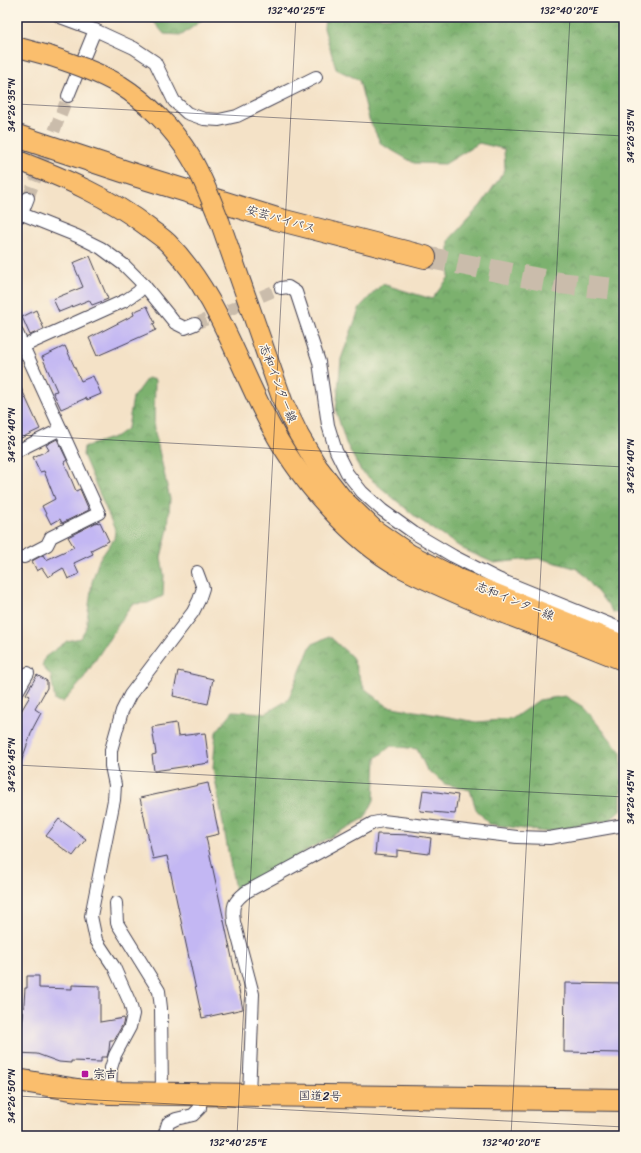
<svg xmlns="http://www.w3.org/2000/svg" width="641" height="1153" viewBox="0 0 641 1153" font-family="Sriracha,'Klee One',sans-serif">
  <defs>
    <pattern id="forest-crowns" width="20" height="18" patternUnits="userSpaceOnUse"><rect width="20" height="18" fill="#7bb16e"/><path d="M2 6a3 3 0 1 1 6 0M12 15a3 3 0 1 1 6 0" fill="none" stroke="#64905c"/></pattern>
  </defs>
  <rect width="100%" height="100%" fill="#fcf5e5"/>
  <filter id="ink" filterUnits="userSpaceOnUse"><feTurbulence type="fractalNoise" baseFrequency=".025" numOctaves="2"/><feDisplacementMap in="SourceGraphic" scale="8" xChannelSelector="R" yChannelSelector="G"/><feConvolveMatrix kernelMatrix="1 2 1 2 8 2 1 2 1" color-interpolation-filters="sRGB"/></filter>
  <filter id="wash" filterUnits="userSpaceOnUse"><feTurbulence type="fractalNoise" baseFrequency=".012" numOctaves="4" result="noise"/><feDisplacementMap in="SourceGraphic" scale="16" xChannelSelector="R" yChannelSelector="G"/><feGaussianBlur stdDeviation="0.9" result="paint"/><feColorMatrix in="noise" values="0 0 0 0 0 0 0 0 0 0 0 0 0 0 0 0 0 1.4 0 .05"/><feComposite in="paint" operator="in"/></filter>
  <g filter="url(#wash)">
    <rect width="100%" height="100%" fill="#f4e2c7"/>
    <!-- forest -->
    <g fill="url(#forest-crowns)" stroke="#4e6a54">
      <polygon points="150,17 206,17 182,35 164,34"/>
      <polygon points="325,17 624,17 624,615 613,612 599,594 578,569 539,558 494,563 463,549 417,518 361,471 346,443 336,411 341,359 360,307 382,284 432,299 449,277 449,240 481,205 505,170 504,149 479,143 445,164 414,163 381,144 369,119 359,80 336,69 324,28"/>
      <polygon points="147,378 155,380 154,428 170,499 168,529 161,557 164,575 163,596 148,603 132,604 81,682 63,702 55,701 51,676 42,666 45,657 67,641 80,638 86,628 92,582 99,560 114,539 115,530 83,455 84,447 117,436 128,428 133,397"/>
      <polygon points="329,636 352,657 364,688 387,706 477,722 512,719 539,700 565,696 583,707 621,752 621,810 610,820 546,832 489,824 476,809 470,790 445,784 427,770 417,749 391,746 376,758 374,800 365,818 235,890 213,768 216,732 233,711 266,713 288,700 311,645"/>
    </g>
    <g id="blocks">
      <!-- building -->
      <g fill="#c3b7f3">
        <polygon points="90,256 108,299 92,305 89,300 59,312 53,299 83,287 73,263"/>
        <polygon points="147,306 155,323 153,324 156,330 97,356 89,338 130,317 134,315 133,312"/>
        <polygon points="36,310 44,329 30,335 22,317"/>
        <polygon points="65,346 81,381 93,376 101,394 87,400 86,398 61,409 53,392 57,391 42,357"/>
        <polygon points="17,379 40,429 21,438 17,429"/>
        <polygon points="57,439 67,460 64,462 76,491 80,489 89,510 62,523 60,519 51,524 42,506 55,499 44,471 40,472 33,457 49,450 46,445"/>
        <polygon points="97,522 98,523 100,522 109,541 91,550 93,554 74,563 79,574 68,579 63,568 48,577 42,568 37,571 32,561 43,555 46,560 74,547 68,537"/>
        <polygon points="178,671 213,679 208,704 173,696"/>
        <polygon points="37,675 47,681 47,688 35,709 41,713 33,728 19,768 17,768 17,718 30,696 26,694"/>
        <polygon points="176,723 178,736 205,733 209,763 154,771 152,755 156,754 152,727"/>
        <polygon points="208,783 219,834 206,837 243,1009 202,1018 167,856 153,859 140,798"/>
        <polygon points="423,790 458,795 455,814 420,811"/>
        <polygon points="59,819 86,839 73,856 46,836"/>
        <polygon points="377,834 412,835 431,838 429,854 397,850 397,857 375,855"/>
        <polygon points="27,976 39,976 39,988 72,989 72,985 100,986 100,1022 124,1018 123,1024 114,1040 110,1040 109,1050 107,1057 101,1057 101,1062 71,1061 71,1063 59,1062 37,1054 18,1053 23,1017 25,988 27,988"/>
        <polygon points="565,983 624,984 624,1053 564,1052"/>
      </g>
    </g>
  </g>
  <g filter="url(#ink)">
    <use href="#blocks" fill-opacity="0" stroke="#423f50" stroke-width="1"/>
    <g fill="none" stroke-linecap="round" stroke-linejoin="round">
      <!-- street-tunnel -->
      <g stroke="#cabcab" stroke-width="12" stroke-dasharray="12 6" stroke-linecap="butt">
        <polyline points="28,198 68,96"/>
        <polyline points="195,324 281,288"/>
      </g>
      <!-- highway-tunnel -->
      <polyline stroke="#cabcab" stroke-width="22" stroke-dasharray="22 11" stroke-linecap="butt" points="425,257 559,283 624,290"/>
      <!-- street casing -->
      <g stroke="#423f50" stroke-width="14">
        <g id="street">
          <polyline points="60,17 95,30 134,48 155,62 174,101 187,113 204,119 219,120 237,116 316,77"/>
          <polyline points="68,96 95,30"/>
          <polyline points="17,212 77,236 101,248 124,265 144,285 175,323 185,328 195,324"/>
          <polyline points="17,218 22,213 28,198"/>
          <polyline points="281,288 288,287 296,292 319,362 328,425 336,451 347,473 362,492 382,510 414,533 453,556 498,579 624,630"/>
          <polyline points="17,333 99,513 51,537 47,545 24,557"/>
          <polyline points="17,349 126,300 138,292 144,285"/>
          <polyline points="17,451 61,429"/>
          <polyline points="17,692 28,673"/>
          <polyline points="116,903 117,923 159,991 161,1008 162,1093"/>
          <polyline points="110,1093 111,1068 115,1055 130,1027 133,1014 130,1003 114,967 96,940 91,916 114,800 115,785 111,766 111,750 122,711 130,695 193,612 199,600 203,588 197,572"/>
          <path d="M249 1095 253 994 234 922C232 906 233 902 246 892L373 823 383 821 517 837 549 838 624 825"/>
          <polyline points="164,1136 168,1123 176,1119 193,1115 200,1108 200,1094"/>
        </g>
      </g>
      <!-- primary casing -->
      <g stroke="#423f50" stroke-width="21">
        <g id="primary">
          <polyline points="17,47 50,56"/>
          <path d="M17 160C64 178 109 197 149 228 155 233 162 237 168 243 214 290 234 353 263 411 280 446 303 480 330 509 349 530 375 553 400 567 434 585 470 599 505 614 545 629 584 645 624 661"/>
          <polyline points="220,222 283,402 299,435 318,467 343,499 374,529 410,554 457,578 624,645"/>
        </g>
      </g>
      <!-- highway casing -->
      <g stroke="#423f50" stroke-width="24">
        <g id="highway">
          <polyline points="17,136 138,176 277,219 425,257"/>
          <polyline points="17,1080 77,1090 110,1093 624,1100"/>
        </g>
      </g>
      <!-- street -->
      <use href="#street" stroke="#fff" stroke-width="12"/>
      <!-- primary -->
      <use href="#primary" stroke="#fabe6d" stroke-width="19"/>
      <!-- highway -->
      <use href="#highway" stroke="#fabe6d" stroke-width="22"/>
      <!-- primary-bridge casing -->
      <g stroke="#423f50" stroke-width="21" stroke-linecap="butt">
        <path id="primary-bridge" d="M50 56C74 64 98 72 120 85 147 102 173 128 190 156 203 177 211 200 220 222"/>
      </g>
      <!-- primary-bridge -->
      <use href="#primary-bridge" stroke="#fabe6d" stroke-width="19"/>
    </g>
  </g>
  <!-- ticks -->
  <path fill="none" stroke="#22223b" stroke-width="1" stroke-opacity="0.45" d="M17 104 624 136M17 118 22 17M17 435 624 467M17 765 624 797M17 1096 624 1127M237 1136 296 17M511 1136 570 17"/>
  <!-- markers -->
  <rect fill="#b5179e" stroke="#fcf5e5" stroke-width="1.5" x="81" y="1070" width="8" height="8" rx="2"/>
  <g text-anchor="middle" dominant-baseline="central" stroke-width="3" stroke-linejoin="round" paint-order="stroke">
    <!-- street labels -->
    <g font-size="12" fill="#22223b" stroke="#fcf5e5">
      <text transform="translate(281 219) rotate(16)">安芸バイパス</text>
      <text transform="translate(278 383) rotate(69)">志和インター線</text>
      <text transform="translate(515 601) rotate(22)">志和インター線</text>
      <text transform="translate(320 1096) rotate(1)">国道2号</text>
    </g>
    <!-- poi labels -->
    <g font-size="12" font-weight="bold" fill="#22223b" stroke="#fcf5e5" text-anchor="start">
      <text x="93" y="1074">宗吉</text>
    </g>
  </g>
  <!-- margin -->
  <rect width="641" height="1153" fill="none" stroke="#fcf5e5" stroke-width="44"/>
  <rect x="22" y="22" width="597" height="1109" fill="none" stroke="#22223b" stroke-width="1.5"/>
  <g font-size="10" text-anchor="middle" fill="#22223b">
    <text x="296" y="14">132°40'25"E</text>
    <text x="569" y="14">132°40'20"E</text>
    <text transform="translate(11 105) rotate(-90)" y="4">34°26'35"N</text>
    <text transform="translate(630 136) rotate(-90)" y="4">34°26'35"N</text>
    <text transform="translate(11 435) rotate(-90)" y="4">34°26'40"N</text>
    <text transform="translate(630 466) rotate(-90)" y="4">34°26'40"N</text>
    <text transform="translate(11 765) rotate(-90)" y="4">34°26'45"N</text>
    <text transform="translate(630 797) rotate(-90)" y="4">34°26'45"N</text>
    <text transform="translate(11 1096) rotate(-90)" y="4">34°26'50"N</text>
    <text x="238" y="1146">132°40'25"E</text>
    <text x="511" y="1146">132°40'20"E</text>
  </g>
</svg>
